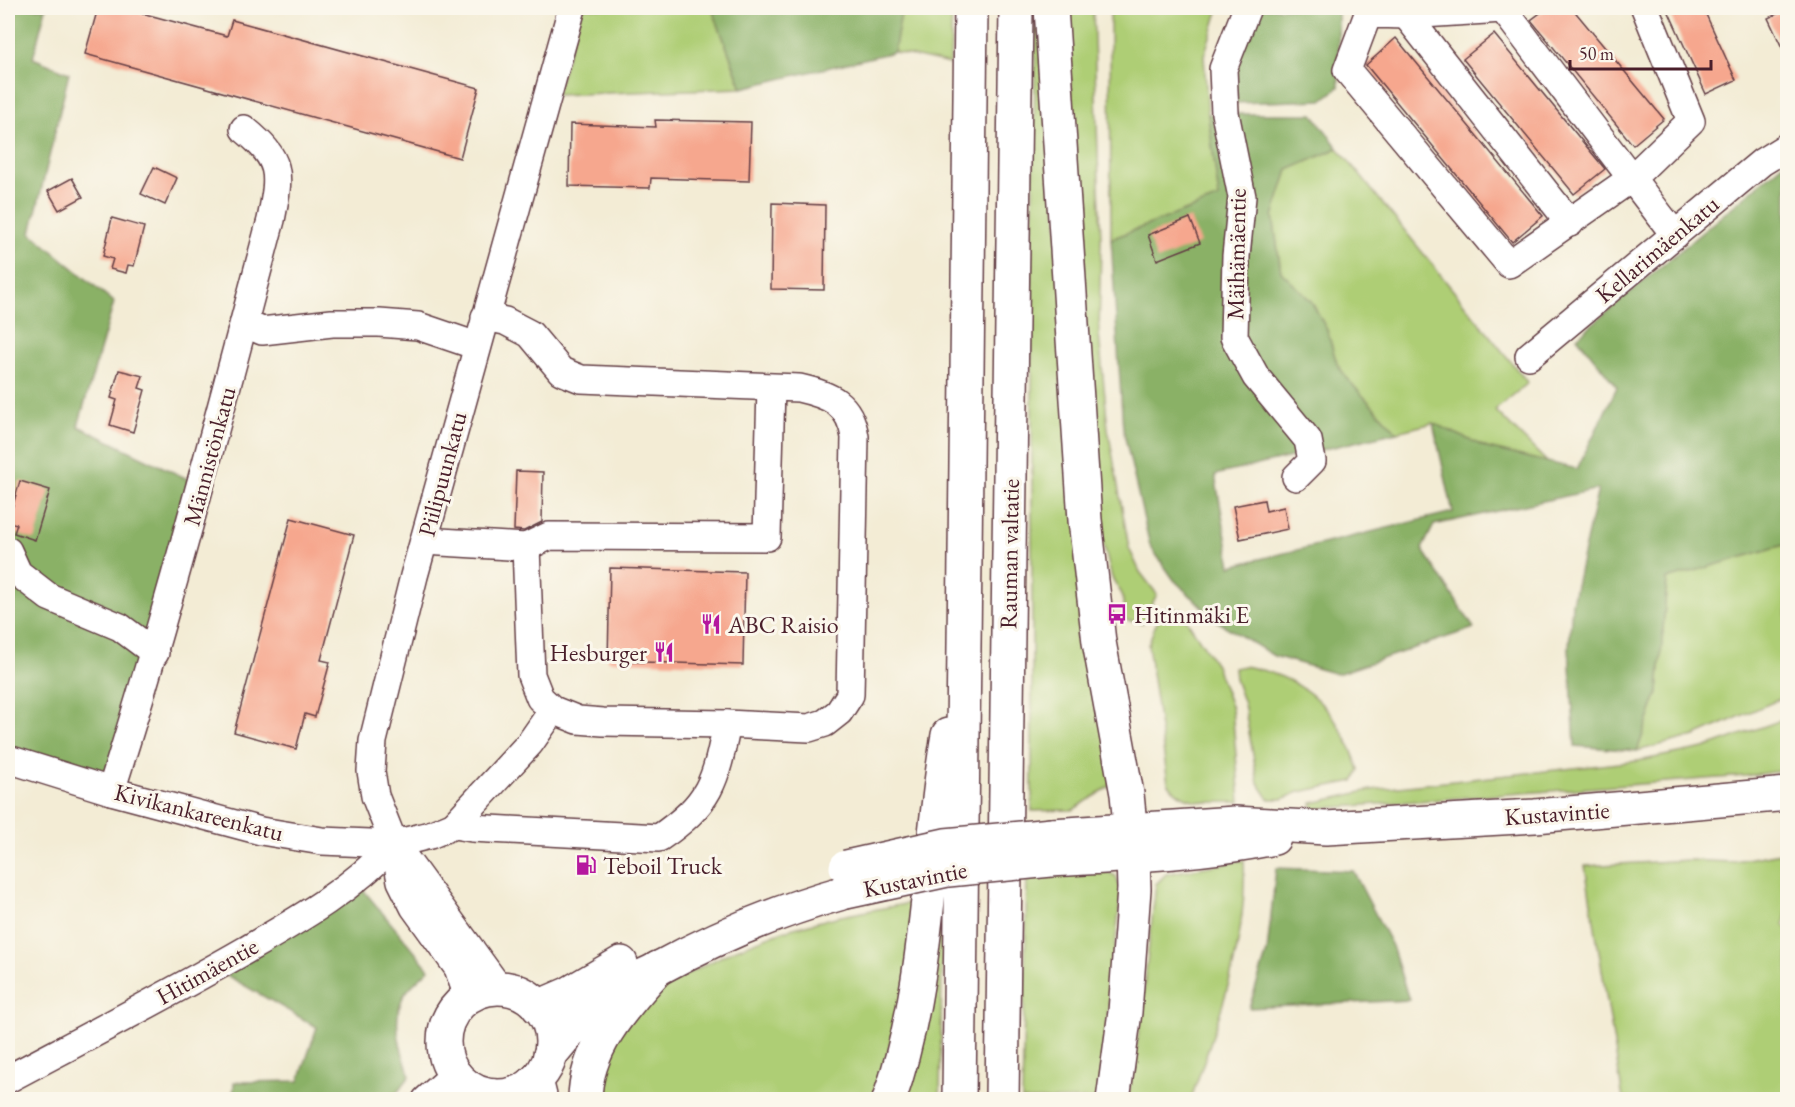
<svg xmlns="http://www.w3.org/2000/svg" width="1795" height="1107" viewBox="0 0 1795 1107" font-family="'EB Garamond',serif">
  <rect width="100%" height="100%" fill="#fbf7ec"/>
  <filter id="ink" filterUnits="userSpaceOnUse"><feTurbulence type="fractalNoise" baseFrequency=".0167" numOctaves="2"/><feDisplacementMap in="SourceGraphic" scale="12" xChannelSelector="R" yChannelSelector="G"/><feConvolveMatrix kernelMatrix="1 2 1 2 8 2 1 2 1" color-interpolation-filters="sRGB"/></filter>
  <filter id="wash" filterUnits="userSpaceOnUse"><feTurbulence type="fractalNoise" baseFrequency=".008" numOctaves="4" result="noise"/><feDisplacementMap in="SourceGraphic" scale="24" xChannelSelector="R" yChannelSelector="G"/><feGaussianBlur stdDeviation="1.35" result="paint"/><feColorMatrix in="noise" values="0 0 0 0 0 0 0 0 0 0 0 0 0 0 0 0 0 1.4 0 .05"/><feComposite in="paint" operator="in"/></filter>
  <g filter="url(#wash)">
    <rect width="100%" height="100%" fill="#f3ecd5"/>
    <!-- green -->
    <g fill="#aece75" stroke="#7c7650" stroke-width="1.5">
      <polygon points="582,8 712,8 742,88 556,95"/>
      <polygon points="902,8 952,8 950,64 894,52"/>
      <polygon points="1036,8 1113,784 1073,810 1032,811 1032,254"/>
      <polygon points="1066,8 1093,8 1101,241 1099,334 1108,429 1129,548 1140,572 1157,594 1143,623 1125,620 1122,594 1112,578 1098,522"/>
      <polygon points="1110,8 1219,8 1204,56 1208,115 1219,198 1111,239"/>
      <polygon points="1338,148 1528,383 1495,410 1548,463 1487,448 1433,423 1397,432 1348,380 1337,364 1327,330 1311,301 1281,272 1273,216 1288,170"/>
      <polygon points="1787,544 1787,696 1695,736 1637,751 1658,692 1667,579"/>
      <path d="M1168 607 1180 610 1215 663 1232 709 1240 802C1214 802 1184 807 1168 783L1148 645 1155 626Z"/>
      <path d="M1244 666C1307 677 1339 711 1359 770L1354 781 1299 792 1283 799H1269L1258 783 1244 704 1235 679 1234 668Z"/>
      <polygon points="1787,718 1787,770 1745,776 1313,809 1312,803 1371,790 1638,761 1704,748"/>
      <polygon points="1787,852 1788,904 1784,925 1788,928 1787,1099 1623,1099 1585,866 1689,860 1729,862"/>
      <path d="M1244 860C1248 946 1218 1020 1191 1099L1128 1100 1140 1024 1156 884 1166 874Z"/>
      <polygon points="1105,871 1116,876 1121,891 1099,1099 1022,1100 1027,879"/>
      <polygon points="943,893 940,1099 909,1100 911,1074"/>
      <polygon points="915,902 909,971 876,1099 594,1100 615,1038 660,988 734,950 783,931 836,917"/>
    </g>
    <!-- forest -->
    <g fill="#8ab166" stroke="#6a6848" stroke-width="1.5">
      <polygon points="8,8 46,8 33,58 69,73 31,233 114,302 78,426 202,486 111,791 8,765"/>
      <polygon points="712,8 902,8 894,52 742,88"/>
      <polygon points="1256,8 1338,8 1339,87 1322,100 1235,103 1229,69"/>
      <polygon points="1208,114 1313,114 1338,148 1288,170 1273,216 1281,272 1311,301 1327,330 1337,364 1348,380 1397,432 1215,475 1231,566 1453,512 1433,423 1487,448 1577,469 1617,387 1577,337 1787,161 1787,544 1667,579 1658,692 1637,751 1575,746 1569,648 1572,603 1598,489 1434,525 1422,549 1474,628 1337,674 1274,656 1218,622 1174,580 1150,546 1123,429 1111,239 1219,198"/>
      <polygon points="1276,868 1353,871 1392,946 1409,1000 1249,1008 1267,952"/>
      <path d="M360 886 429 969C421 978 408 987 403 997 391 1023 401 1051 410 1076L392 1099H233L234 1082 299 1081 317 1027 221 972Z"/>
    </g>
    <g id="blocks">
      <!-- building -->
      <g fill="#f6a78e">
        <polygon points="98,8 123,8 227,36 232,20 479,88 460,158 85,54"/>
        <polygon points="1547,8 1572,8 1664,119 1633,145 1531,20"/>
        <polygon points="1667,8 1703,8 1736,80 1706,94"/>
        <polygon points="1788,9 1788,60 1768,18"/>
        <polygon points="1494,34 1605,169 1574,194 1463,59"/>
        <polygon points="1396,38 1543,216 1512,242 1366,65"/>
        <polygon points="655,120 751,122 749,181 651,178 650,188 569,186 570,124 656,127"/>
        <polygon points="154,167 177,178 165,205 141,194"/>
        <polygon points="72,178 83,197 59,210 48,191"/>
        <polygon points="772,203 825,205 824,290 771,289"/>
        <polygon points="112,218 144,227 134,266 128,265 126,273 110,269 113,259 103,256"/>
        <polygon points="1190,218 1200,243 1157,260 1148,235"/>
        <polygon points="119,370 143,376 139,388 145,390 133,432 110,425 117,400 111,398"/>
        <polygon points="516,471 543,472 542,522 524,531 514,530"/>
        <polygon points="20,481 50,490 35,540 14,533 17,524 8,522"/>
        <polygon points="1264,500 1266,511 1284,507 1288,529 1240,539 1233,506"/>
        <polygon points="291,518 354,535 321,660 330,662 315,717 305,714 296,749 234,732"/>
        <polygon points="610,568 745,572 743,665 608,661"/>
      </g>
    </g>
  </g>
  <g filter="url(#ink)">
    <use href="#blocks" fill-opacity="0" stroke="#633e44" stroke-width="1.5"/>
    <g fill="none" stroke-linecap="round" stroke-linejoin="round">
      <!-- minor casing -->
      <g stroke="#633e44" stroke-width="30">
        <g id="minor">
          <polyline points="1247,8 1223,69 1225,113 1242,197 1236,256 1234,337 1256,377 1308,440 1312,461 1296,477"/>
          <path d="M1645 8 1691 121 1632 178 1509 264 1347 70 1368 14 1406 15 1503 9C1560 84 1617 160 1675 235"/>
          <polyline points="1406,15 1570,223"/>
          <path d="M485 317 505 321 530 334 561 371 581 379 799 388C830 395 850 403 855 437L850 695 839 712 825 723 809 728 727 724 603 722 578 720 553 710 540 698 531 675 526 547"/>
          <polyline points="244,323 262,331 332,323 379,323 418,326 477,346"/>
          <polyline points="1529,356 1762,162 1788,146"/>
          <polyline points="424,541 526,547 549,536 767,537 771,388"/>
          <polyline points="8,551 18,573 49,597 120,627 155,653"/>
          <path d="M8 759 111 791 261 831 322 841 394 844 430 835 454 825 472 828 659 838C711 802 715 783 727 724"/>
          <path d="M111 791C171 602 220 411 271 220 280 173 283 161 244 129"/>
          <polyline points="454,825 530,743 553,710"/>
          <polyline points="404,857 499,988"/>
          <polyline points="468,997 458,968 414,907 401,881 394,844 375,796 371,771 373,741 414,576 572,8"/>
          <path d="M8 1079C87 1037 168 995 246 950 298 920 353 889 394 844"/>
          <polyline points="426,1100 454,1075"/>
        </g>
      </g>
      <!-- major casing -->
      <g stroke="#633e44" stroke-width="36">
        <g id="major">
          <polyline points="1052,835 1235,823 1326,828 1535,816 1788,794"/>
          <path d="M1051 860C1125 856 1200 853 1274 838"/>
          <circle cx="498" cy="1042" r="54"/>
          <polyline points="538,1007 568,994 621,963"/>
          <path d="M550 1055C568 1034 586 1009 610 993 625 983 644 976 659 968 718 936 778 911 842 893"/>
        </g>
      </g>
      <!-- highway casing -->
      <g stroke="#633e44" stroke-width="36">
        <g id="highway">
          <polyline points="1051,8 1085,520 1099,642 1127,794 1133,856 1134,889 1125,1012 1113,1100"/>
          <polyline points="536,1080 541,1100"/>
          <polyline points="494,1096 497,1100"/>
          <path d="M585 1100C585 1047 625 1005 658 968"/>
          <path d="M889 1100C930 983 927 856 948 735"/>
          <polyline points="959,1100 971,8"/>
          <polyline points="1002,1100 1016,8"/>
        </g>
      </g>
      <!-- minor -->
      <use href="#minor" stroke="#fff" stroke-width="27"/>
      <!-- major -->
      <use href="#major" stroke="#fff" stroke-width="33"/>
      <!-- highway -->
      <use href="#highway" stroke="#fff" stroke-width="33"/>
      <!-- major-bridge casing -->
      <g stroke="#633e44" stroke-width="36" stroke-linecap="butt">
        <g id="major-bridge">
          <polyline points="846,867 945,845 1052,835"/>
          <polyline points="842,893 948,870 1051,860"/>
        </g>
      </g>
      <!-- major-bridge -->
      <use href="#major-bridge" stroke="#fff" stroke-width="33"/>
    </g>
  </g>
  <!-- icons -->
  <defs>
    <g id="bus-bare" transform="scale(1.62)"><path d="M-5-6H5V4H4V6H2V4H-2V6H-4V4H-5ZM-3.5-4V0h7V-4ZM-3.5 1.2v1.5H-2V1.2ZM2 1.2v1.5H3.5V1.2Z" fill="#b5179e" stroke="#fbf7ec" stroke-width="2.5" paint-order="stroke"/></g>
    <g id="restaurant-bare" transform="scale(1.62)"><path d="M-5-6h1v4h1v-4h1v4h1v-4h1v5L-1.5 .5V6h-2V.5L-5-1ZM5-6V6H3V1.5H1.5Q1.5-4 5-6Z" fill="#b5179e" stroke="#fbf7ec" stroke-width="2.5" paint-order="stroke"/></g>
    <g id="fuel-bare" transform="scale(1.62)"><path d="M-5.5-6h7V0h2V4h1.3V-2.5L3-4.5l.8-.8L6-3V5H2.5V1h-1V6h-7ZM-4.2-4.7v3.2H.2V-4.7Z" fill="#b5179e" stroke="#fbf7ec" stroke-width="2.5" paint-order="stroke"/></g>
  </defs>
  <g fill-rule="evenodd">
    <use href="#bus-bare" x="1117" y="614"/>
    <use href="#restaurant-bare" x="711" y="624"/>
    <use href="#restaurant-bare" x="664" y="652"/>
    <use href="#fuel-bare" x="586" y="865"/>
  </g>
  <g text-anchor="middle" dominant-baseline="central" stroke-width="6" stroke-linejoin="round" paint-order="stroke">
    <!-- street labels -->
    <g font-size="24" fill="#4a1f2b" stroke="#fbf7ec">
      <text transform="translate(1657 249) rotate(-40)">Kellarimäenkatu</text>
      <text transform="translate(1236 254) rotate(-89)">Mäihämäentie</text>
      <text transform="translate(209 456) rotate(-75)">Männistönkatu</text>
      <text transform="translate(442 474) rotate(-75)">Piilipuunkatu</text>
      <text transform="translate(1009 554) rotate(-89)">Rauman valtatie</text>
      <text transform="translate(199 812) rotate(14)">Kivikankareenkatu</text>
      <text transform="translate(1557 813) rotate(-4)">Kustavintie</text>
      <text transform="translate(915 879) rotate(-11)">Kustavintie</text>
      <text transform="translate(207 971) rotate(-29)">Hitimäentie</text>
    </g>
    <!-- poi labels -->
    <g font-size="24" fill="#4a1f2b" stroke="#fbf7ec" text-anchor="start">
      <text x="1134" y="614">Hitinmäki E</text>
      <text x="728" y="624">ABC Raisio</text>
      <text x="647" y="652" text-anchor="end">Hesburger</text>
      <text x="603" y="865">Teboil Truck</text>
    </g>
  </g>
  <!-- margin -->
  <rect width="1795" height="1107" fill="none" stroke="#fbf7ec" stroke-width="30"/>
  <!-- scale -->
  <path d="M1570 60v9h141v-9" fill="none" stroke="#4a1f2b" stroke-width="3"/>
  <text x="1579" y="60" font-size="18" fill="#4a1f2b" stroke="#fbf7ec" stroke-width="4.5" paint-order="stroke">50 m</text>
</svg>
